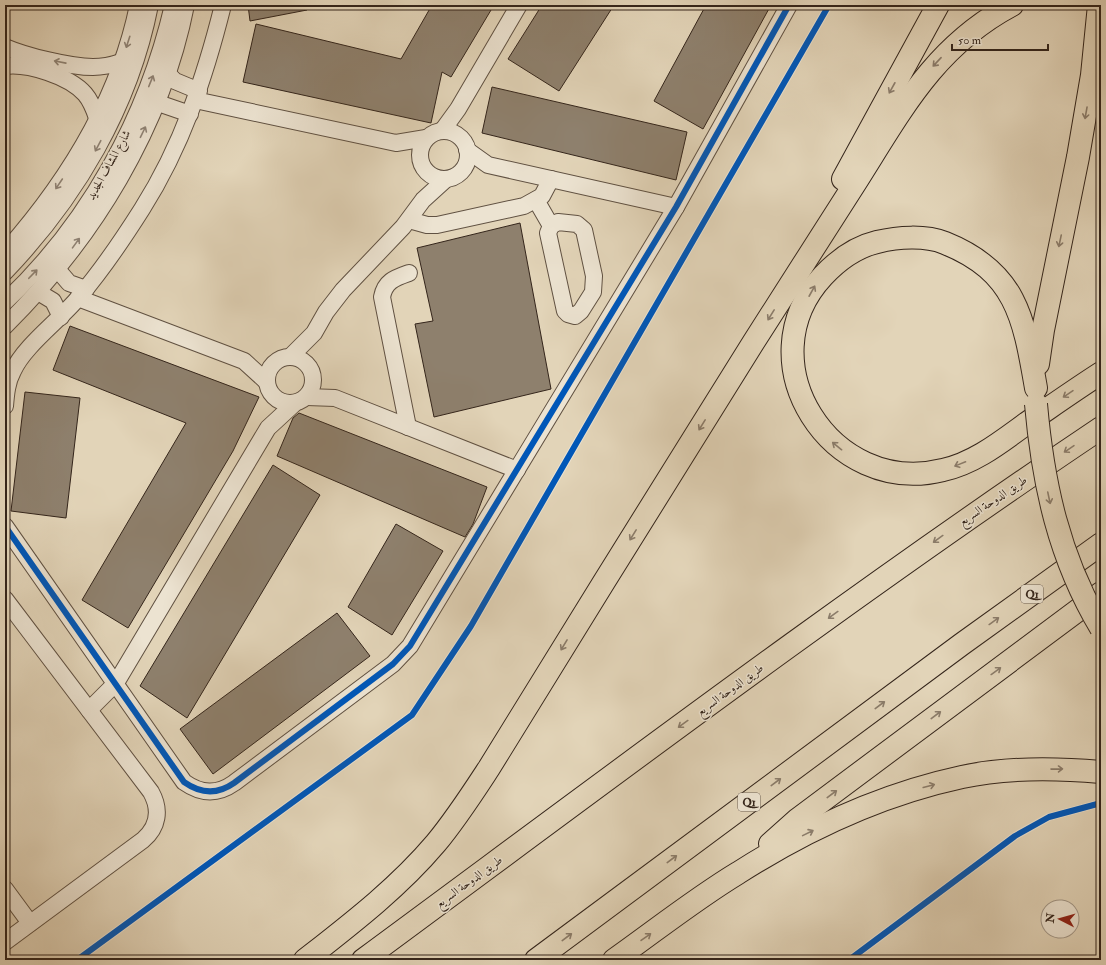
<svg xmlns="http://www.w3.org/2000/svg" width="1106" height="965" viewBox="0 0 1106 965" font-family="'IM FELL Double Pica',Amiri,serif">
  <rect width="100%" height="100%" fill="#e2d4b8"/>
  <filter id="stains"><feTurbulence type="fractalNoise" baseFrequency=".005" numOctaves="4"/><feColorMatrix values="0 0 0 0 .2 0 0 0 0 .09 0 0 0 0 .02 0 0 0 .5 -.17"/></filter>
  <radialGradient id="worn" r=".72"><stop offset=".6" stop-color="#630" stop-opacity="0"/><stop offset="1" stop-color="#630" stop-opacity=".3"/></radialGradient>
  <!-- building -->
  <g fill="#8e806d" stroke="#34251b">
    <polygon points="248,5 306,5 307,10 250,21"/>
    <polygon points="432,5 494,5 451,77 442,72 431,123 243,82 256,24 401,59"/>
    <polygon points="542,5 614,5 559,91 508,59"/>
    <polygon points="706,5 771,5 703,129 654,101"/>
    <polygon points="492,87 687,132 676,180 482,133"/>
    <polygon points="520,223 551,389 434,417 415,324 433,321 417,248"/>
    <polygon points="70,326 259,397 233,451 128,628 82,600 186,423 53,370"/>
    <polygon points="25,392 80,398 66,518 11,511"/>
    <polygon points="299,413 487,487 473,524 465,537 277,456 293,418"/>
    <polygon points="273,465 320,495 187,718 140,686"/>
    <polygon points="396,524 443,551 392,635 348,607"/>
    <polygon points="337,613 370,656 213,774 180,729"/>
  </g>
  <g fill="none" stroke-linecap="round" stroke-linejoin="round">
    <!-- minor casing -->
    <g stroke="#605142" stroke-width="18">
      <g id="minor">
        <path d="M5 47C26 56 70 67 93 67 103 67 112 65 121 62"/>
        <path d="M5 66C28 63 69 76 85 94 91 101 94 109 97 118"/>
        <polyline points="168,74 175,81 199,91"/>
        <polyline points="195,100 396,143 426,138"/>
        <polyline points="158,103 190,114"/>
        <circle cx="444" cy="155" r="24"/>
        <polyline points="442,131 458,109 519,5"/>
        <polyline points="467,150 488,165 676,207"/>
        <polyline points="536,200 551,226"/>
        <polyline points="409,220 427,225 437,225 524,206 542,196 551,179"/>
        <polygon points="558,222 577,224 584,230 594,276 593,292 581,311 575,316 568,314 565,311 548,233 551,226"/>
        <path d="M5 252C67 182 119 98 138 5"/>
        <polyline points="57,269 69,283 86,289"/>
        <path d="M5 272C76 198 130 107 150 5"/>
        <polyline points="38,292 53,301 61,317"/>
        <polyline points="78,298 244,361 267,382"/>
        <path d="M5 302C89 223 147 117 173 5"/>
        <path d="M5 326C93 239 162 127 186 5"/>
        <circle cx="290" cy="380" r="23"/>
        <polyline points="290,357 314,333 326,312 343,290 403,227 423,200 445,180"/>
        <polyline points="307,397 335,398 517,470"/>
        <path d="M5 406C6 394 7 382 13 371 24 346 60 320 79 297 102 270 123 239 142 209 182 146 205 77 223 5"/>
        <path d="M408 427 382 297C385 281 395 278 409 273"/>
        <path d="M5 526 184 782C201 794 217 795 234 783L393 664 410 646 676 207 789 5"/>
        <path d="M5 599 151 792C161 810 158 827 143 840L5 942"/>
        <polyline points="89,710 116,683 268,428 294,404"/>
        <polyline points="5,889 30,923"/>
      </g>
    </g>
    <!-- highway casing -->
    <g stroke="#34251b" stroke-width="24">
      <g id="highway">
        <polyline points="843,179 938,5"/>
        <polyline points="1038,364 1043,330 1078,157 1092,75 1099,5"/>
        <path d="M1036 388C1024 319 1017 272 945 243 925 235 898 237 877 242 856 247 838 260 823 276 744 361 831 498 943 470 975 463 1002 441 1027 423 1052 406 1076 389 1101 373"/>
        <polyline points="770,844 798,819 1101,593"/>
        <path d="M305 960C351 924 398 888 436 843 456 819 472 794 489 768 576 626 665 484 753 343 787 290 820 238 854 185 900 113 933 47 1012 5"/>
        <path d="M363 960C607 780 849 597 1101 428"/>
        <polyline points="536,960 962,644 1101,544"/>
        <path d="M614 960C655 931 695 899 738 873 807 829 883 794 962 777 1007 767 1055 768 1101 772"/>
      </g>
    </g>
    <!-- minor -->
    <use href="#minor" stroke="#ece3d1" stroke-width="16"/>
    <!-- highway -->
    <use href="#highway" stroke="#e2d4b8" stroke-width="22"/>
    <!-- highway-bridge casing -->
    <g stroke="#34251b" stroke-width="24" stroke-linecap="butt">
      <path id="highway-bridge" d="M1036 404C1043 484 1059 558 1101 628"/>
    </g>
    <!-- highway-bridge -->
    <use href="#highway-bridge" stroke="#e2d4b8" stroke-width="22"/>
    <!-- cycleway casing -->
    <g stroke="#ece3d1" stroke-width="8">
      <g id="cycleway">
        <path d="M5 526 184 782C201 794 217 795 234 783L393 664 410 646 676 207 789 5"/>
        <polyline points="77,960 412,715 471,626 829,5"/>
        <polyline points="849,960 1015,836 1049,817 1101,803"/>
      </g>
    </g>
    <!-- cycleway -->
    <use href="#cycleway" stroke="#0057b8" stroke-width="6"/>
  </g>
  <!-- one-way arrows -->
  <defs><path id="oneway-shaft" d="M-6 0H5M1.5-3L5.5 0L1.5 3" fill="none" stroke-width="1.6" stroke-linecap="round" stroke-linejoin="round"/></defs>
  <g stroke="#908476">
    <use href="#oneway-shaft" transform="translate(128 42) rotate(108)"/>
    <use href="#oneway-shaft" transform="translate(60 62) rotate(-169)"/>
    <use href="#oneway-shaft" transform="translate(151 81) rotate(-68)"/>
    <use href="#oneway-shaft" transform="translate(143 132) rotate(-64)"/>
    <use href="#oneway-shaft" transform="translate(98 146) rotate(118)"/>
    <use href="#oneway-shaft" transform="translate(59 184) rotate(124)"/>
    <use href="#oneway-shaft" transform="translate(76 243) rotate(-54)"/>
    <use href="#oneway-shaft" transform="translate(33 274) rotate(-46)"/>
  </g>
  <g stroke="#8b7c6a">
    <use href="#oneway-shaft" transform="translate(937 62) rotate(133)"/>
    <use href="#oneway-shaft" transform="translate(892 88) rotate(119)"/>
    <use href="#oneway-shaft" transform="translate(1086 113) rotate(100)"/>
    <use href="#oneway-shaft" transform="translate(1060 241) rotate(102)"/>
    <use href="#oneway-shaft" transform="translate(812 291) rotate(-61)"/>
    <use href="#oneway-shaft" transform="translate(771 315) rotate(122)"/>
    <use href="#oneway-shaft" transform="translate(1068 394) rotate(146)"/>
    <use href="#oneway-shaft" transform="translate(702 425) rotate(122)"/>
    <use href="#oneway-shaft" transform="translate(837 446) rotate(-141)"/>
    <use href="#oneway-shaft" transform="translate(1069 449) rotate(146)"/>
    <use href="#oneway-shaft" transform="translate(960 464) rotate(158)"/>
    <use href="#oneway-shaft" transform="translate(1049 498) rotate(78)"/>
    <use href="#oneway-shaft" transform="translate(633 535) rotate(122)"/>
    <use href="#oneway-shaft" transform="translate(938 539) rotate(144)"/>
    <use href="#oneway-shaft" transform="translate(833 615) rotate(144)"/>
    <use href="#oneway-shaft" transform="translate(994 621) rotate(-36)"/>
    <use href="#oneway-shaft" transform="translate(564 645) rotate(121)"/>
    <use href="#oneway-shaft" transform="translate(996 671) rotate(-36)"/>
    <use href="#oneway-shaft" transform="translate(880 705) rotate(-37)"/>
    <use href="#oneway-shaft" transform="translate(936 715) rotate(-37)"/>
    <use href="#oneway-shaft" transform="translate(683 724) rotate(144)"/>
    <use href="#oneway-shaft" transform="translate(1057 769) rotate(-1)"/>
    <use href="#oneway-shaft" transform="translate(776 782) rotate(-37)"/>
    <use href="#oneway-shaft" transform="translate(929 786) rotate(-15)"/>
    <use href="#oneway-shaft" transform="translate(832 794) rotate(-37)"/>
    <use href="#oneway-shaft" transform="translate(808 833) rotate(-26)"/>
    <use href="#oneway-shaft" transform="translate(672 859) rotate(-37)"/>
    <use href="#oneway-shaft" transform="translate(567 937) rotate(-37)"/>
    <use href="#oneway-shaft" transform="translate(646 937) rotate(-35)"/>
  </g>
  <g text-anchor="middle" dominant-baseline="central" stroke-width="3" stroke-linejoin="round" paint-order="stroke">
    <!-- shield labels -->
    <g fill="#ece3d1" stroke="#6b5e52" stroke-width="1">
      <rect x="1021" y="585" width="22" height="18" rx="3"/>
      <rect x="738" y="793" width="22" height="18" rx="3"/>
    </g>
    <g font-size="11" font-weight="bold" fill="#34251b">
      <text x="1032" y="594">Q1</text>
      <text x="749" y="802">Q1</text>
    </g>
    <!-- street labels -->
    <g font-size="12" fill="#34251b" stroke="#ece3d1">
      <text transform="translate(109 165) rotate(-61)">شارع المشاف الجديد</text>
      <text transform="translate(993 501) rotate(-34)">طريق الدوحة السريع</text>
      <text transform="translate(730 690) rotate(-36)">طريق الدوحة السريع</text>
      <text transform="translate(469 882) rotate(-36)">طريق الدوحة السريع</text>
    </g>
  </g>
  <!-- margin -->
  <rect width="1106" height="965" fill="none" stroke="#e2d4b8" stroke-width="20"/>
  <rect x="6" y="6" width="1094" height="953" fill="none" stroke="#34251b" stroke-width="2"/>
  <rect x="10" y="10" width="1086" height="945" fill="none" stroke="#34251b"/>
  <!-- north arrow -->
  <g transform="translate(1060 919) rotate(276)"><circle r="19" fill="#ece3d1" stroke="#a29788"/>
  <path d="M0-3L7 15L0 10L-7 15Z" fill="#8f2418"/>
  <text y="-6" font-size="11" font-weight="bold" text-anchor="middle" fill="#34251b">N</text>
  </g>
  <!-- scale -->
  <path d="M952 44v6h96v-6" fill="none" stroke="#34251b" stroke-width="2"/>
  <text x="958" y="44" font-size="12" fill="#34251b" stroke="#ece3d1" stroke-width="3" paint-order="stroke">50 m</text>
  <rect width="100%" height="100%" filter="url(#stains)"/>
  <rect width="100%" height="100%" fill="url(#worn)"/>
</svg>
